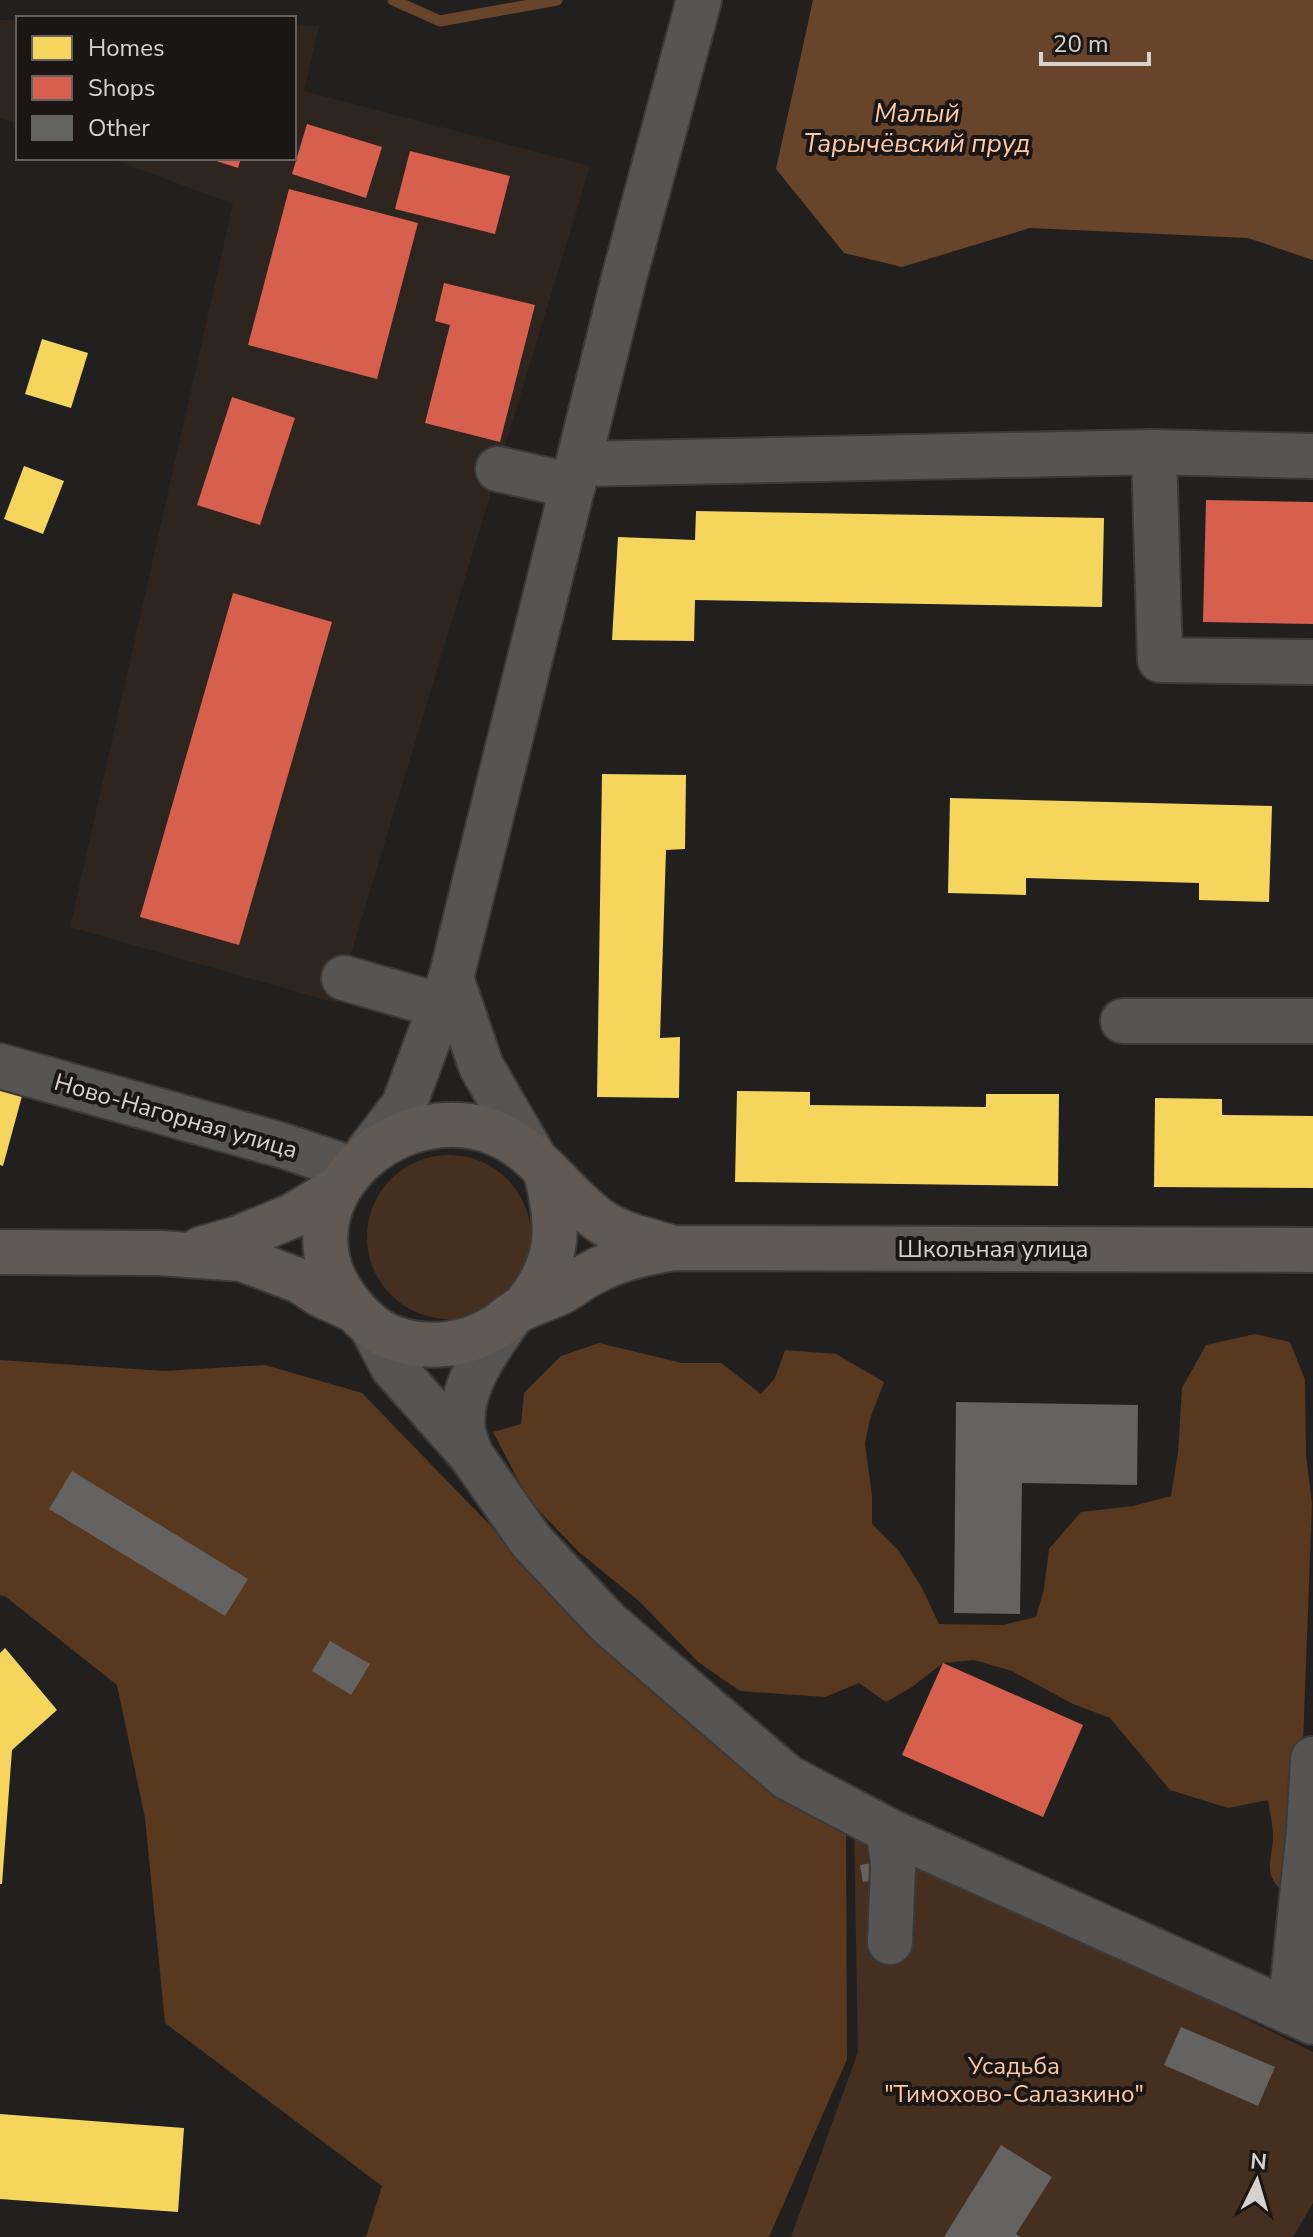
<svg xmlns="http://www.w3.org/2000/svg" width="1313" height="2237" viewBox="0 0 1313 2237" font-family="'Nunito Sans',sans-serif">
  <rect width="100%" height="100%" fill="#22201e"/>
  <!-- built -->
  <g fill="#2e251f">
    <polygon points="0,20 18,20 18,124 0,118"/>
    <polygon points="294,25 319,26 304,91 590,166 336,1003 70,927 233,204 109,158 294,158"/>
  </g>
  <!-- green -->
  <g fill="#45301f">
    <circle cx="449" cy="1237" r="82"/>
    <polygon points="854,1826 1313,2052 1313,2203 1293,2237 791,2237 858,2052"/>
  </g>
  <!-- forest -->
  <g fill="#58381f">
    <path d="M1255 1334 1290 1342 1305 1380 1306 1455 1312 1503 1301 1797 1281 1890C1261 1870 1274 1858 1273 1834 1272 1823 1270 1811 1268 1800L1228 1808 1170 1790 1110 1718 1073 1704 1012 1671 974 1660 943 1663 912 1687 886 1702 859 1683 825 1697 740 1691 698 1662 639 1601 579 1552 528 1499 493 1432 521 1424 524 1393 561 1356 599 1343 682 1363H721L761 1394 775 1378 785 1350 836 1354 884 1382 870 1419 865 1443 872 1497V1524L899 1551 922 1588 939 1624 1003 1625 1036 1617 1044 1589 1049 1549 1081 1512 1133 1506 1171 1496 1178 1453 1182 1388 1206 1345Z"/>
    <polygon points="0,1360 165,1371 265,1365 362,1393 575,1613 846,1829 847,2059 769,2237 366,2237 382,2186 165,2023 145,1818 117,1685 6,1597 0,1595"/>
  </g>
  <!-- water -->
  <polygon fill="#68442a" points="813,0 1313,0 1313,260 1248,238 1030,228 902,267 844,253 776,169"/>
  <!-- homes -->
  <g fill="#f6d55c">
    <polygon points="42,339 88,353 71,408 25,394"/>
    <polygon points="24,466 64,481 43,534 4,519"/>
    <polygon points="696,511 1104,518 1102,607 695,600 694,641 612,640 618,537 695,540"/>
    <polygon points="602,774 686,775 685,849 666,850 660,1038 680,1037 679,1098 597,1097"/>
    <polygon points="950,798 1272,806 1269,902 1199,900 1199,883 1026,878 1026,895 948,893"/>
    <polygon points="0,1078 25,1085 3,1166 0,1165"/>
    <polygon points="737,1091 810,1092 810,1105 986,1107 986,1094 1059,1094 1058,1186 735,1182"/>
    <polygon points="1155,1098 1222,1099 1222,1115 1313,1116 1313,1188 1154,1187"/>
    <polygon points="5,1648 57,1710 12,1750 2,1884 0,1884 0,1653"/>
    <polygon points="0,2114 184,2128 178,2212 0,2199"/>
  </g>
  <!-- shops -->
  <g fill="#d6604d">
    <polygon points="307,124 382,147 366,198 292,174"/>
    <polygon points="410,151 510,176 495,234 395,209"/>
    <polygon points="207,158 241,158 238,168"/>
    <polygon points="289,189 418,223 377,379 248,345"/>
    <polygon points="444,283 535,305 500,442 425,423 450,325 435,321"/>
    <polygon points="232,397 295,418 260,525 197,505"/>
    <polygon points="1206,500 1313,502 1313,624 1203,622"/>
    <polygon points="233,593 332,622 239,945 140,917"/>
    <polygon points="943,1663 1083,1725 1043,1817 902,1755"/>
  </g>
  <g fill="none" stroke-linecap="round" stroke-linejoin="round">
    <!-- stream -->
    <polyline stroke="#68442a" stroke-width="11" points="393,0 440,21 557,0"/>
  </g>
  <!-- building -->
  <g fill="#656361">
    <polygon points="956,1402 1138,1405 1137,1485 1022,1483 1020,1614 954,1613"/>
    <polygon points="72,1471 248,1579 225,1616 49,1509"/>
    <polygon points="330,1641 370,1664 351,1695 312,1671"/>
    <polygon points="877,1862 880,1879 863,1882 860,1865"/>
    <polygon points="1181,2027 1275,2067 1258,2106 1164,2065"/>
    <polygon points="1001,2145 1052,2177 1016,2234 1021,2237 944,2237"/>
  </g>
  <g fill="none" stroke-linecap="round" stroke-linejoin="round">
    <!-- minor casing -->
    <g stroke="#3b3a38" stroke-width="48">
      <g id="minor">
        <polyline points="1154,452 1160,660 1313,662"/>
        <polyline points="579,464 1154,452 1313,456"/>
        <polyline points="498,469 573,486"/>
        <polyline points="344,978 441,1006"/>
        <polyline points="451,978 481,1066 532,1154"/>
        <polyline points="1123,1021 1313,1021"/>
        <polyline points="0,1066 284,1146 352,1169"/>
        <polyline points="368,1152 404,1105 451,978 624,278 699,0"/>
        <polyline points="372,1327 393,1367 471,1455 531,1541 608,1623 787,1777 889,1831 1313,2022"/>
        <path d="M471 1455C468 1447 464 1439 463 1431 457 1389 488 1349 510 1317"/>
        <polyline points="889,1831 893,1866 890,1942"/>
        <polyline points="1290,2012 1309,1830 1313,1759"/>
      </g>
    </g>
    <!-- major casing -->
    <g stroke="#3b3a38" stroke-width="48">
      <g id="major">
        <path d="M673 1248C649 1240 620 1235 599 1220 553 1186 531 1136 470 1126 374 1112 282 1214 347 1300 359 1316 374 1331 393 1338 428 1350 466 1346 497 1326 506 1320 513 1313 522 1308 535 1302 549 1298 561 1292 572 1286 581 1278 592 1273 617 1259 645 1253 673 1248L1313 1250"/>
        <polyline points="201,1249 236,1239 292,1216 340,1187"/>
        <polyline points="0,1252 159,1253 242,1259 300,1281 321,1295 354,1310"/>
        <path d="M523 1308C561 1262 560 1225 545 1169"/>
      </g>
    </g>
    <!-- minor -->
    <use href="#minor" stroke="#575554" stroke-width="44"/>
    <!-- major -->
    <use href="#major" stroke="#615953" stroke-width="44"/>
  </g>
  <g text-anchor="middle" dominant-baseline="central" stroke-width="8" stroke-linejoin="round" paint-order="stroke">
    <!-- street labels -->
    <g font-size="24" fill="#d5d2d0" stroke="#1b1613">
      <text transform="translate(176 1116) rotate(16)">Ново-Нагорная улица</text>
      <text x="993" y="1249">Школьная улица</text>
    </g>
    <!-- park labels -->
    <g font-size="24" fill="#ffc9a4" stroke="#1b1613">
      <text x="1014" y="2066">Усадьба<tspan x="1014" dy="28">"Тимохово-Салазкино"</tspan></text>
    </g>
    <!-- water labels -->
    <g font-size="26" font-style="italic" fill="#ffcaa4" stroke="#1b1613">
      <text x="917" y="113">Малый<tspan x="917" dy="30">Тарычёвский пруд</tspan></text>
    </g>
  </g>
  <!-- legend -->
  <rect x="16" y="16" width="280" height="144" fill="#1b1613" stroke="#65615f" stroke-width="2"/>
  <rect x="32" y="36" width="40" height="24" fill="#f6d55c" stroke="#65615f" stroke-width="2"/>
  <text x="88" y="56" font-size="24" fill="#d5d2d0">Homes</text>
  <rect x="32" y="76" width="40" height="24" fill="#d6604d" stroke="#65615f" stroke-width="2"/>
  <text x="88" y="96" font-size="24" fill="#d5d2d0">Shops</text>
  <rect x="32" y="116" width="40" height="24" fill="#656361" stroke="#65615f" stroke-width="2"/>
  <text x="88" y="136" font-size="24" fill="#d5d2d0">Other</text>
  <!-- north arrow -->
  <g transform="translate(1257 2181) rotate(5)" stroke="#1b1613" stroke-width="6" paint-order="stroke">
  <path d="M0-6L14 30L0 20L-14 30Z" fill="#d5d2d0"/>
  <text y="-12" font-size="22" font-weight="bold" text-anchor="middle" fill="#d5d2d0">N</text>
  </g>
  <!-- scale -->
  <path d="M1041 52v12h108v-12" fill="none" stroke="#d5d2d0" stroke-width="4"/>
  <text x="1053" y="52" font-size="24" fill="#d5d2d0" stroke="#1b1613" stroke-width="6" paint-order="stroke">20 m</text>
</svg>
